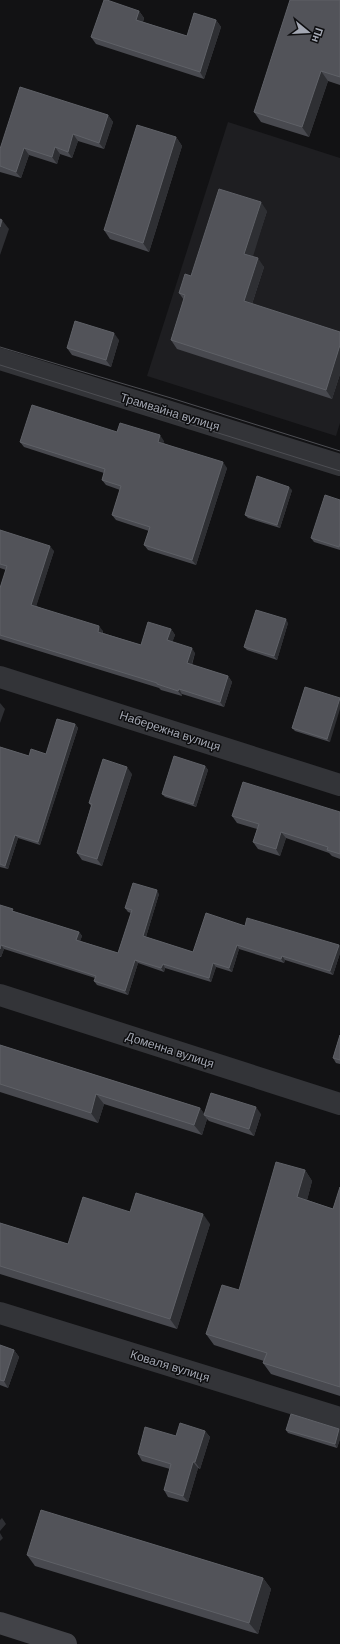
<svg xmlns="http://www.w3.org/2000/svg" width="340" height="1644" viewBox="0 0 340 1644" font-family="'DM Sans',sans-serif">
  <rect width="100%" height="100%" fill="#121214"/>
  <!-- built -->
  <polygon fill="#1e1e21" points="228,122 340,158 340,423 336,436 147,376"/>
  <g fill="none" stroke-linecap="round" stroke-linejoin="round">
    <!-- street -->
    <g stroke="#333438" stroke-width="22">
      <polyline points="0,359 340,465"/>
      <polyline points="0,677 340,785"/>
      <polyline points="0,995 340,1104"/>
      <polyline points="0,1313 340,1418"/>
    </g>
    <!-- secondary -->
    <polyline stroke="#424348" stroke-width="22" points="0,1623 66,1644"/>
    <!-- tram -->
    <g stroke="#4d4e53" stroke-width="1">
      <polyline points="0,347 171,398 340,451"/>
      <polyline points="0,365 340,471"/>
    </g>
  </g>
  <!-- wall -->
  <g fill="#48494f">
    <polygon points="340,0 340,85 328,81 309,137 261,122 254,112"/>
    <polygon points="139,11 144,18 143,22 187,36 216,20 221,27 204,79 96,44 91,37"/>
    <polygon points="108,115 113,122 104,149 78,141 72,158 60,154 57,164 29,155 21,178 0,172 0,149"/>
    <polygon points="176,137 182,146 149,252 110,239 104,230"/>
    <polygon points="267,211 252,257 264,267 252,304 340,332 340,374 332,399 177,349 171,340 184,300 179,293 191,276"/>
    <polygon points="119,340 111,367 72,355 67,348"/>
    <polygon points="117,432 164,441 163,443 227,468 196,565 148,550 144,545 149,531 116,520 112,515 120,490 106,485 102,480 104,473 24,447 20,442"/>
    <polygon points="292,490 280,528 248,518 245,515"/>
    <polygon points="340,500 340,550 314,542 311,538"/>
    <polygon points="0,530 54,551 36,606 103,631 103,633 141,645 171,629 175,635 172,642 195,653 192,665 228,676 232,682 224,707 182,694 182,696 161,690 159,688 0,639 0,588 6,570 0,568"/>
    <polygon points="288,623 277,660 247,650 244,647"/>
    <polygon points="305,687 330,742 295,731 292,728"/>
    <polygon points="75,724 78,728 40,845 18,838 8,869 0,867 0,747 29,756 46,754"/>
    <polygon points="205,766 208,770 196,807 165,797 162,794"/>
    <polygon points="132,774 102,866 82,860 77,853 91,806 89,803"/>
    <polygon points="340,812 340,859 332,856 329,853 286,838 280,856 258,849 253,842 257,829 237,823 232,816"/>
    <polygon points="159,894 146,937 193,952 245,926 339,945 340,947 340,953 333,975 285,960 284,963 239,949 232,972 216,967 211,982 165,968 164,972 138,963 128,995 97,985 94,981 95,978 4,949 1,957 0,957 0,905 15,912 79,932 82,936 80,941 118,953 131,913 128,912 125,908"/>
    <polygon points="340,1035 340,1064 336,1063 333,1058"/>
    <polygon points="0,1045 200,1108 204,1114 261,1114 254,1136 209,1121 207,1119 202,1135 104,1104 98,1123 0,1092"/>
    <polygon points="305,1170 312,1181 307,1200 333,1209 340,1187 340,1396 271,1374 263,1363 264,1361 214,1345 206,1334 239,1290"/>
    <polygon points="130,1212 210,1224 177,1329 0,1274 0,1223 68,1244"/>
    <polygon points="0,1345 14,1350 19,1357 8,1388 0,1385"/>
    <polygon points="339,1429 340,1430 340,1439 337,1448 288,1433 286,1430"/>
    <polygon points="205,1431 210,1437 200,1469 198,1468 188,1502 168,1497 164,1490 170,1469 142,1461 138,1454 176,1436"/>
    <polygon points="27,1555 263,1578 271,1589 258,1634 35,1566"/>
  </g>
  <!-- shaded-wall -->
  <g fill="#2e2f33">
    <polygon points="139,11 144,18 141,26 136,20"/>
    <polygon points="216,20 221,27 204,79 200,72"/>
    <polygon points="321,71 328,81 309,137 302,127"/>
    <polygon points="108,115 113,122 104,149 99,143"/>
    <polygon points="73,134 78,141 72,158 68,152"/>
    <polygon points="176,137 182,146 149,252 143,243"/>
    <polygon points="55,147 60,154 57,164 52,157"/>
    <polygon points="24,148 29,155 21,178 16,172"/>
    <polygon points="261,202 267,211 251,263 244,254"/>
    <polygon points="2,220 9,229 0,255 0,227"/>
    <polygon points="258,258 264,267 250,310 244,301"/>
    <polygon points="114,333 119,340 111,367 106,360"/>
    <polygon points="340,345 340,374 332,399 326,390"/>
    <polygon points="160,435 164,441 162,447 158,442"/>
    <polygon points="223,462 227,468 196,565 192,560"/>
    <polygon points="289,487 292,490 280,528 277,525"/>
    <polygon points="50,546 54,551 35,610 31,605"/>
    <polygon points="286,619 288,623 277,660 274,656"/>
    <polygon points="99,626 103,631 101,637 98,632"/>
    <polygon points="171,629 175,635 171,646 167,640"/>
    <polygon points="192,648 195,653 190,669 187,663"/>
    <polygon points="228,676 232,682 224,707 220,702"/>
    <polygon points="179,689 182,694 182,696 178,691"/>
    <polygon points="340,698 340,709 330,742 327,739"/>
    <polygon points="0,703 5,709 0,723"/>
    <polygon points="75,724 78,728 40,845 38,842"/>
    <polygon points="205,766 208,770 196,807 193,804"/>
    <polygon points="127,767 132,774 102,866 97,859"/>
    <polygon points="281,832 286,838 280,856 276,849"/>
    <polygon points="15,835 18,838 8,869 5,866"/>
    <polygon points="157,890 159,894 145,940 143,936"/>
    <polygon points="79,932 82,936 79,944 76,940"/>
    <polygon points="1,945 4,949 1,957 0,956 0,949"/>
    <polygon points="237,945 239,949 232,972 229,968"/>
    <polygon points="339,945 340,947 340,953 333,975 330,971"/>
    <polygon points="282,956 285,960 284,963 281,959"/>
    <polygon points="135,960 138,963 128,995 125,991"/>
    <polygon points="213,963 216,967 211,982 209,978"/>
    <polygon points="163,964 165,968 164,972 161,968"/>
    <polygon points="96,1094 104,1104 98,1123 91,1113"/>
    <polygon points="256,1107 261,1114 254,1136 249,1129"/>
    <polygon points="200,1108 205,1115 204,1115 207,1119 202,1135 194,1125"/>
    <polygon points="305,1170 312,1181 305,1208 297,1197"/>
    <polygon points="203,1214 210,1224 177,1329 170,1319"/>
    <polygon points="14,1350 19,1357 8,1388 4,1381"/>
    <polygon points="339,1429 340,1430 340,1439 337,1448 335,1444"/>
    <polygon points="205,1431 210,1437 200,1469 195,1462"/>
    <polygon points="193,1462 198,1468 188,1502 183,1496"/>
    <polygon points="2,1518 6,1524 0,1531 0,1520"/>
    <polygon points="0,1533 3,1538 0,1541"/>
    <polygon points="263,1578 271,1589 258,1634 249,1623"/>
  </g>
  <!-- building -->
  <g fill="#525359" stroke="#5f6167">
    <polygon points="104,0 107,0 139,11 136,20 187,36 194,13 216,20 200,72 91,37"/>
    <polygon points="290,0 340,0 340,77 321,71 302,127 254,112"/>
    <polygon points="20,87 108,115 99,143 73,134 68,152 55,147 52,157 24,148 16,172 0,166 0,149"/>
    <polygon points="137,125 176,137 143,243 104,230"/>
    <polygon points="219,189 261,202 244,254 258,258 244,301 340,332 340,345 326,390 171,340 185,295 179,293 185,274 191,276"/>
    <polygon points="0,219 2,220 0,227"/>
    <polygon points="75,321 114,333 106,360 67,348"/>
    <polygon points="32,405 117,432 120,423 160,435 158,442 223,462 192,560 144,545 150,527 112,515 121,486 102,480 105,469 20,442"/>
    <polygon points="257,476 289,487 277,525 245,515"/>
    <polygon points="325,495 340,500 340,543 339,547 311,538"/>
    <polygon points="0,530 50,546 31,605 99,626 98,632 141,645 148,622 171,629 167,640 192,648 187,663 228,676 220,702 179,689 178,691 157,684 157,683 0,635 0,588 7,566 0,564"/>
    <polygon points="256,610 286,619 274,656 244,647"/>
    <polygon points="305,687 340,698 327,739 292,728"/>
    <polygon points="57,719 75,724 38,842 15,835 5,866 0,864 0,747 29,756 31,749 46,754"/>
    <polygon points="174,756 205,766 193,804 162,794"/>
    <polygon points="103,759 127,767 97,859 77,853 92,804 89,803"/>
    <polygon points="243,782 340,812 340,854 327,850 328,847 281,832 276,849 253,842 259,824 232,816"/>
    <polygon points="133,883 157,890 143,936 193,952 206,913 245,926 247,918 339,945 330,971 282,956 281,959 237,945 229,968 213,963 209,978 163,964 161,968 135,960 125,991 94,981 96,976 1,945 0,949 0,905 13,909 12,911 79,932 76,940 118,953 132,910 125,908"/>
    <polygon points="340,1035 340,1060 333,1058"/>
    <polygon points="0,1045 200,1108 194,1125 96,1094 91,1113 0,1084"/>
    <polygon points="211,1093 256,1107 249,1129 204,1115"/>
    <polygon points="276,1162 305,1170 297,1197 333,1209 340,1187 340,1387 263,1363 267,1353 206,1334 222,1285 239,1290"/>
    <polygon points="136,1193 203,1214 170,1319 0,1266 0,1223 68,1244 83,1197 130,1212"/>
    <polygon points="0,1345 14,1350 4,1381 0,1380"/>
    <polygon points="291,1414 339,1429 335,1444 286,1430"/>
    <polygon points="180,1423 205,1431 195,1462 193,1462 183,1496 164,1490 171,1464 138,1454 145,1427 176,1436"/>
    <polygon points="41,1510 263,1578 249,1623 27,1555"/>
  </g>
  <g text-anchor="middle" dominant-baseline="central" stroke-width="3" stroke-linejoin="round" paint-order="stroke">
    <!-- street labels -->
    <g font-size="12" fill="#a4a8b3" stroke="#0d0d0f">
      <text transform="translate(170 412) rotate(17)">Трамвайна вулиця</text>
      <text transform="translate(170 731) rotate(18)">Набережна вулиця</text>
      <text transform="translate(170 1050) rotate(18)">Доменна вулиця</text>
      <text transform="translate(170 1366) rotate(17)">Коваля вулиця</text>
    </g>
  </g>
  <!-- north arrow -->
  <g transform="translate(308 32) rotate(108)" stroke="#0d0d0f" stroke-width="3" paint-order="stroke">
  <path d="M0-3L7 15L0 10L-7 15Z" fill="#a4a8b3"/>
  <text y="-6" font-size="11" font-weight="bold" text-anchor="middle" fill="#a4a8b3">Пн</text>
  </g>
</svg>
